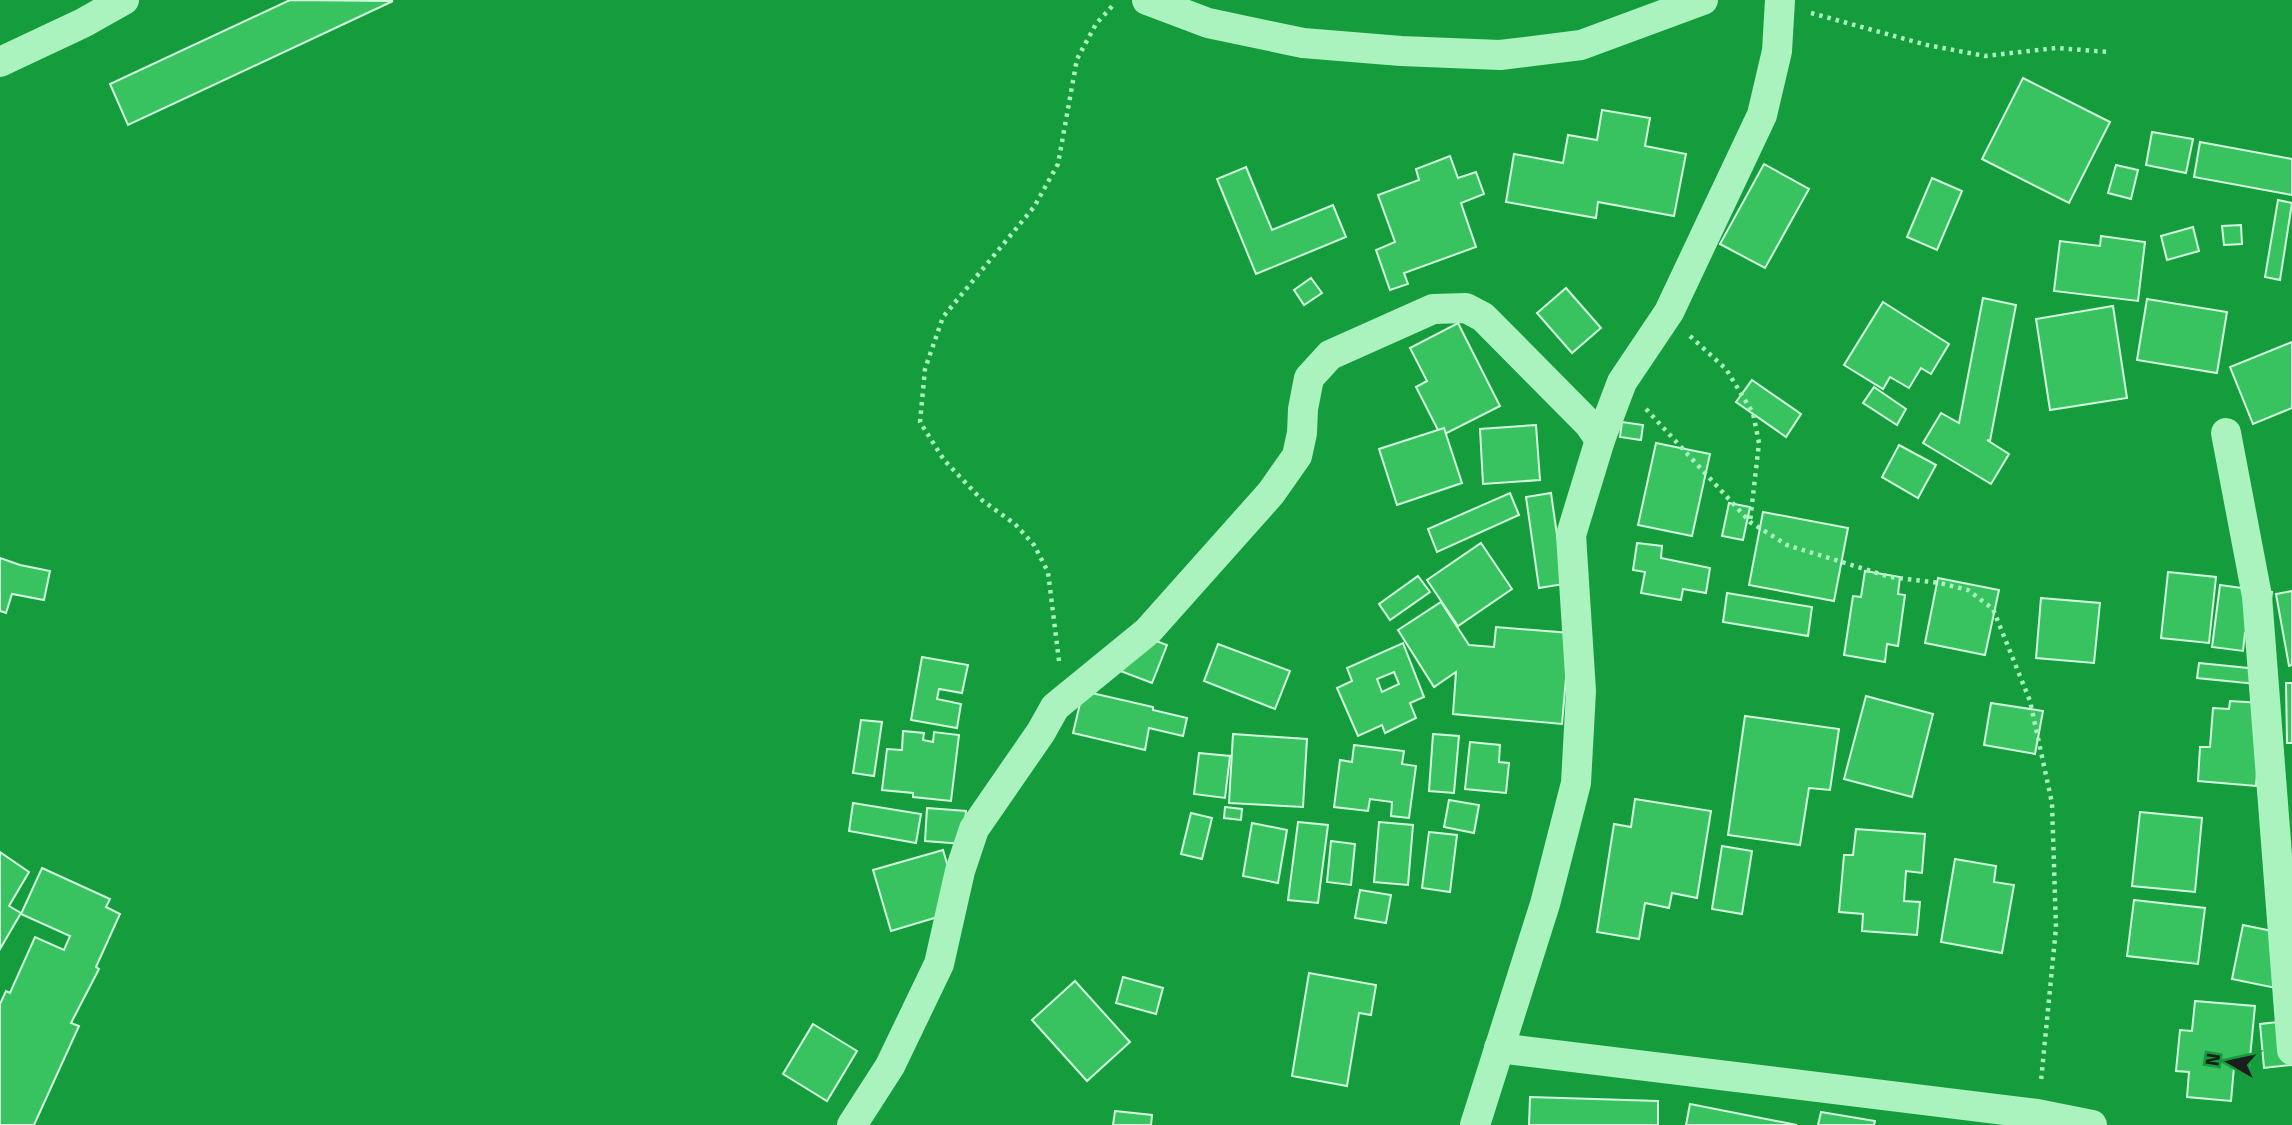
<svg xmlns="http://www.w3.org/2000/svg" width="2292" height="1125" viewBox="0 0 2292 1125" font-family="'Fira Sans',sans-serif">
  <rect width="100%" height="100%" fill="#149c3d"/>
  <!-- building -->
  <g fill="#39c260" stroke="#d2fdde" stroke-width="2" fill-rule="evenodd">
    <polygon points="290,0 393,1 128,125 110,84"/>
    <polygon points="2023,78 2110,122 2069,203 1982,159"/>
    <polygon points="1602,110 1650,118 1645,146 1686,154 1674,216 1598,202 1596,218 1506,202 1514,154 1563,163 1568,135 1597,140"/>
    <polygon points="2152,132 2193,139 2186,173 2146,165"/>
    <polygon points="2200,142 2292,159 2292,195 2194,177"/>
    <polygon points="1450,156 1458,178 1476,172 1484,194 1461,203 1476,247 1404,273 1408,284 1390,290 1376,250 1395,242 1378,195 1419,180 1416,169"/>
    <polygon points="1764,164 1809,189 1765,268 1720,244"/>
    <polygon points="2116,165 2138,170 2131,199 2108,193"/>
    <polygon points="1246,167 1272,230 1333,205 1346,237 1256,274 1217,179"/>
    <polygon points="1932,178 1962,191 1937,250 1907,237"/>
    <polygon points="2278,200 2292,203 2280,280 2265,277"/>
    <polygon points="2241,225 2242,244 2224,245 2222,226"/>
    <polygon points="2193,227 2199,251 2167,260 2161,236"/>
    <polygon points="2101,236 2145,242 2138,301 2054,291 2060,241 2100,246"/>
    <polygon points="1311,278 1322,293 1304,305 1294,290"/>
    <polygon points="1566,288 1601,328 1572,353 1537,313"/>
    <polygon points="1983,298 2016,305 1990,441 1987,440 2009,454 1991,484 1923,443 1941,413 1959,423"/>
    <polygon points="2147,299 2227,312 2217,373 2137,360"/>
    <polygon points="1883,302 1949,344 1931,374 1921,368 1909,388 1890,377 1883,389 1844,365"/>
    <polygon points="2113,306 2127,398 2050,410 2036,319"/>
    <polygon points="1458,323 1500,406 1441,436 1416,387 1427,381 1410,348"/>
    <polygon points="2292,342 2292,408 2253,424 2230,367"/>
    <polygon points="1752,380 1801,414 1786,437 1736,402"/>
    <polygon points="1874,387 1906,409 1897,425 1863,403"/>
    <polygon points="1622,422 1643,425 1641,440 1620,437"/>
    <polygon points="1536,425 1540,480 1483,484 1480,429"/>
    <polygon points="1444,428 1462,483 1397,505 1379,449"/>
    <polygon points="1656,443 1710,454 1692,536 1638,525"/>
    <polygon points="1899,445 1936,465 1918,498 1882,477"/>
    <polygon points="1510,493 1519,515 1437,552 1428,529"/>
    <polygon points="1551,493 1564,584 1539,588 1526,497"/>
    <polygon points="1729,503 1750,507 1743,540 1722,536"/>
    <polygon points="1763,512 1848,528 1834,601 1749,585"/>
    <polygon points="1481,543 1512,589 1458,626 1427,580"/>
    <polygon points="1637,543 1662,546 1661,558 1710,568 1706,593 1683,589 1681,600 1641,593 1645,572 1633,570"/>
    <polygon points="0,558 20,565 50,571 44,600 12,594 6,613 0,611"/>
    <polygon points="1865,571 1900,577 1898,594 1905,595 1898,646 1887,644 1885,662 1844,655 1853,596 1861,597"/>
    <polygon points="2168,572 2216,577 2209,643 2161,638"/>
    <polygon points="1418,576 1430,592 1390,620 1379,604"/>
    <polygon points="1938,578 1999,590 1985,655 1925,643"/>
    <polygon points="2220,585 2272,592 2266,636 2245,633 2243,651 2212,647"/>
    <polygon points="2292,591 2292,665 2289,666 2276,594"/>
    <polygon points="1727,593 1812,607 1808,636 1723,622"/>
    <polygon points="2041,598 2100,603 2094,663 2036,658"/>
    <polygon points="1441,602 1469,645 1494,647 1496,627 1570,633 1562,724 1453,714 1456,672 1434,687 1398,630"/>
    <polygon points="1130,631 1167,645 1152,683 1115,669"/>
    <path d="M1403 643 1424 697 1410 703 1416 718 1385 733 1382 725 1358 736 1337 688 1352 681 1347 668ZM1394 672 1399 684 1382 692 1377 679Z"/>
    <polygon points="1218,644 1290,671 1275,709 1204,681"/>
    <polygon points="922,657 968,665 962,693 939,689 937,699 961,704 957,728 911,720"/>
    <polygon points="2199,663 2268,670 2266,685 2197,678"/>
    <polygon points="2286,683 2292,683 2292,743 2287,743"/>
    <polygon points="1083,691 1153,707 1153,710 1187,718 1183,736 1149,728 1145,750 1073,733"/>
    <polygon points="1866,696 1933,714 1912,797 1844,779"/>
    <polygon points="2230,701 2262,703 2256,786 2198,781 2200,747 2210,747 2213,708 2229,709"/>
    <polygon points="1991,703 2043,711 2035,754 1984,745"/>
    <polygon points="1745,716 1839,729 1830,790 1809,788 1800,845 1728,835"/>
    <polygon points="861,720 882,722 874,776 853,773"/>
    <polygon points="903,731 924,733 923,740 933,742 934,732 959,735 951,801 913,797 913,793 882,790 887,749 902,750"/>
    <polygon points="1233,734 1307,739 1303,807 1229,803"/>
    <polygon points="1433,734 1459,736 1454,793 1429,791"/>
    <polygon points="1470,742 1500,745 1499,762 1509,763 1506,793 1465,789"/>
    <polygon points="1354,745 1404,751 1402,764 1416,766 1409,818 1391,816 1392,802 1370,799 1368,811 1334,807 1340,760 1352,762"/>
    <polygon points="1199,753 1230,756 1225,798 1194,794"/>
    <polygon points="1635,799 1711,811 1697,898 1672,893 1669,908 1645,903 1639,939 1597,932 1614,824 1631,827"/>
    <polygon points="1449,800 1479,805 1474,833 1444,827"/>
    <polygon points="853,803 921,814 916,843 849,831"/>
    <polygon points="1225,807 1242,809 1241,820 1224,818"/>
    <polygon points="927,808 966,811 963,844 925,841"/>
    <polygon points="2140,812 2202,818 2195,892 2132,886"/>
    <polygon points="1191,813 1212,818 1202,859 1181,854"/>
    <polygon points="1298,822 1328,825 1318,903 1288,900"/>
    <polygon points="1379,822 1413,825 1408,885 1374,882"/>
    <polygon points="1252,823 1287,830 1278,883 1243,876"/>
    <polygon points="1856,829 1925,834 1922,873 1906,871 1904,901 1920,902 1917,935 1862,931 1863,914 1839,912 1844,855 1853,855"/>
    <polygon points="1429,832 1457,835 1450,892 1422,888"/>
    <polygon points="1331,841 1355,844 1351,885 1327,882"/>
    <polygon points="1722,846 1752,851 1742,914 1712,909"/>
    <polygon points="943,850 961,910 891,931 873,870"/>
    <polygon points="0,852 29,872 9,906 21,913 0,949"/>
    <polygon points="1955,859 1996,866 1994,882 2014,885 2002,953 1941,942"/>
    <polygon points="42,868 110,899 106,907 120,914 96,967 99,969 71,1023 79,1026 34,1125 0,1125 0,1004 6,991 10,993 35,937 64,950 70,936 21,914"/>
    <polygon points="1360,890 1391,895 1386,923 1355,918"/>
    <polygon points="2134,900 2205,908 2198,964 2127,956"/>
    <polygon points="2243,925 2292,935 2290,991 2232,979"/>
    <polygon points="1309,973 1376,985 1371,1015 1359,1013 1347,1086 1292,1076"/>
    <polygon points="1123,977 1163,988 1156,1014 1116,1003"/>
    <polygon points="1075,981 1130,1042 1087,1081 1032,1020"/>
    <polygon points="2195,1001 2255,1006 2249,1068 2234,1067 2231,1101 2187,1097 2189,1072 2176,1071 2180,1030 2192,1031"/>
    <polygon points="2287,1021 2291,1065 2264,1068 2260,1024"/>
    <polygon points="813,1024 857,1051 827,1101 783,1074"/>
    <polygon points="1530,1097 1658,1101 1658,1125 1529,1125"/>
    <polygon points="1690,1104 1797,1125 1686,1125"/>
    <polygon points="1115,1111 1152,1115 1151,1125 1113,1125"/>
    <polygon points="1821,1112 1875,1121 1874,1125 1818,1125"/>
  </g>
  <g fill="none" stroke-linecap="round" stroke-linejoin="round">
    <!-- path -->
    <g stroke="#aaf3bf" stroke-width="4.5" stroke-dasharray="3.5 5" stroke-linecap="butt">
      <polyline points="1811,13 1927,45 1985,56 2056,48 2109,52"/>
      <polyline points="1690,336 1726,369 1753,413 1759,443 1750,522"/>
      <polyline points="1646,409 1750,522 1787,545 1890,577 1940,583 1968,590 1993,609 2030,701 2052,803 2056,928 2041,1081"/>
      <polyline points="1059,661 1048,572 1034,545 1015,524 983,501 944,460 920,422 925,369 943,317 1034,207 1058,164 1077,59 1096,24 1115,3"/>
    </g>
    <!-- street -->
    <g stroke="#aaf3bf" stroke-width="30">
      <polyline points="1147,0 1208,23 1303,43 1401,51 1500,55 1581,45 1703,0"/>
      <polyline points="0,62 83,23 124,0"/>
      <polyline points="2226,433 2257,596 2292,1050"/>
      <polyline points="1499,1048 2037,1114 2092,1125"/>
      <polyline points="852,1125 890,1066 939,964 960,871 974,829 1041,732 1055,707 1148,631 1271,493 1297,456 1302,433 1303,409 1309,378 1330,355 1433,309 1466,308 1483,317 1589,424 1600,440"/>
      <polyline points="1475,1125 1545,904 1576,783 1581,691 1571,535 1600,440 1622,382 1669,312 1762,115 1777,51 1780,0"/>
    </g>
  </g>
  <!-- north arrow -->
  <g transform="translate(2229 1062) rotate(279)" stroke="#149c3d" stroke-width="5" paint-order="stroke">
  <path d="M0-5L12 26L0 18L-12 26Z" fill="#1d1d1d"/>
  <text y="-10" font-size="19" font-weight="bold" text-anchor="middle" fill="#1d1d1d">N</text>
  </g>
</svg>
